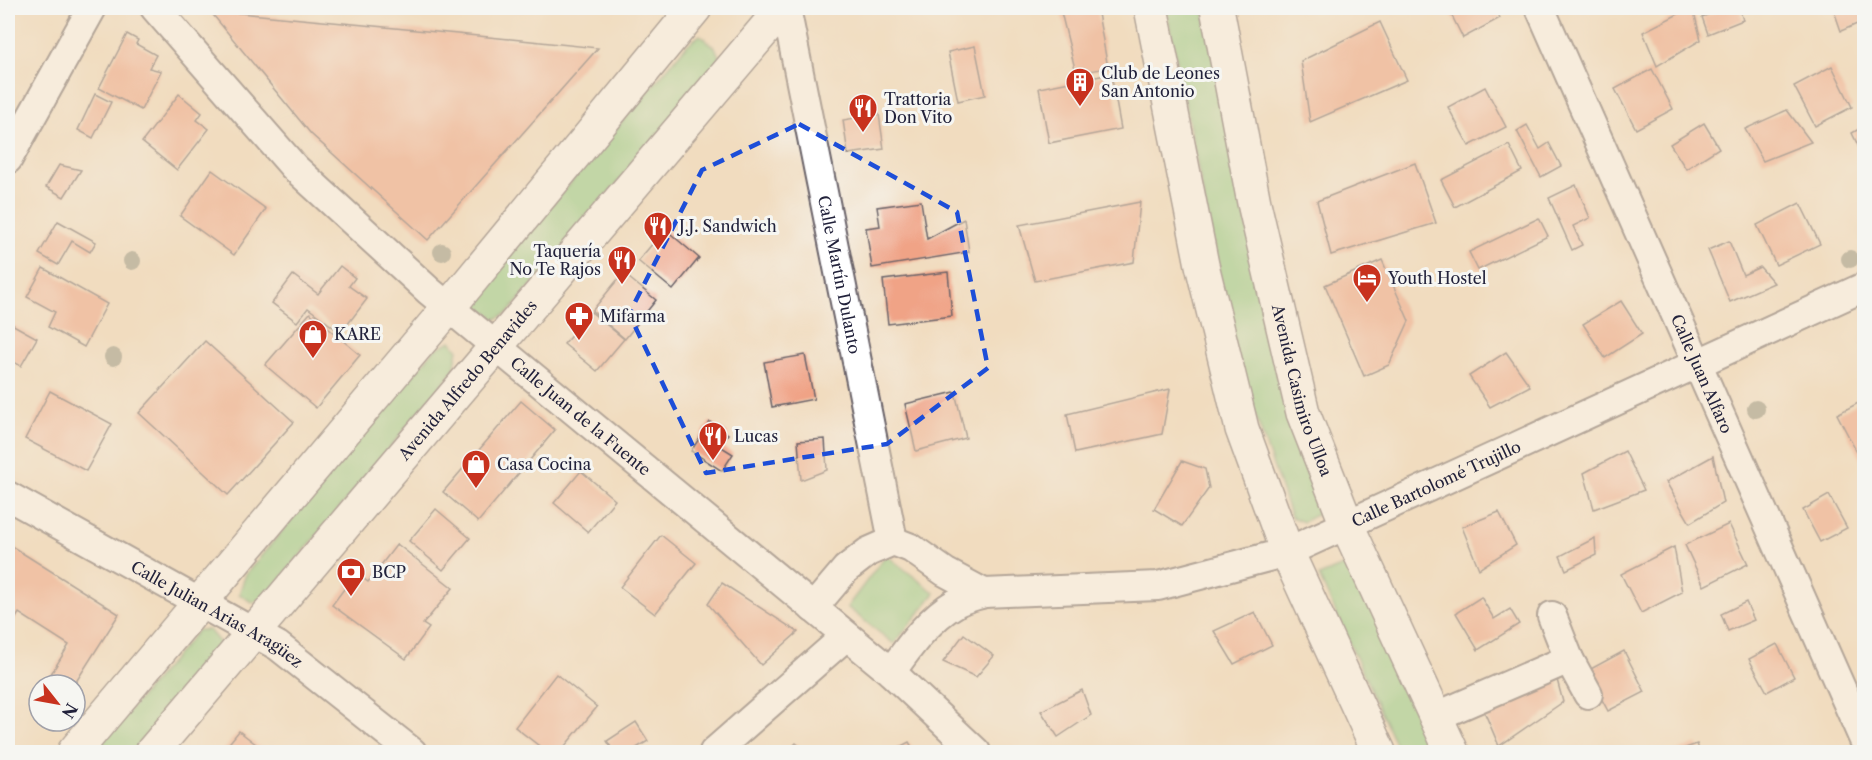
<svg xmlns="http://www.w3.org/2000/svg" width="1872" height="760" viewBox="0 0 1872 760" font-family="'Libre Caslon Text',serif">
  <rect width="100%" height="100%" fill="#f6f6f2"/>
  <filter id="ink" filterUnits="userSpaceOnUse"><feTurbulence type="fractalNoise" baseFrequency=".0167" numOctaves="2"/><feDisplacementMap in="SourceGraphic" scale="12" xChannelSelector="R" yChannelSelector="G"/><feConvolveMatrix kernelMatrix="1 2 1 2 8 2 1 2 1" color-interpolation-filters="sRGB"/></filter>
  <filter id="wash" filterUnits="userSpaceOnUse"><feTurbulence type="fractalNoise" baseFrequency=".008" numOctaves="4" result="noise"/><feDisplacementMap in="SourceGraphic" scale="24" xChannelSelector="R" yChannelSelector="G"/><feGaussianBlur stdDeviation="1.35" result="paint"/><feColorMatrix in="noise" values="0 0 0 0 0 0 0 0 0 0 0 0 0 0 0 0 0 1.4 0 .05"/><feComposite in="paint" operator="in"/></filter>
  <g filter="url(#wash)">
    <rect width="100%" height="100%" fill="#f1dcbf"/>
    <!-- green -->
    <g fill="#8bce87" stroke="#567861" stroke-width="1.5">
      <polygon points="1166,8 1203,8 1282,398 1328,497 1322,512 1303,522 1291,517 1236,360"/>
      <polygon points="700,35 715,47 721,61 508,313 490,322 478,315 476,294 687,45"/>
      <polygon points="451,341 458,350 454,370 271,591 253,603 239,594 246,574 435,349"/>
      <polygon points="886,555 935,593 894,644 847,607"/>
      <polygon points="1355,561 1442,752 1399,752 1319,576"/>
      <polygon points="198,630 209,630 219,642 222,650 135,752 94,752"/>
    </g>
    <g id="blocks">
      <!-- building -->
      <g fill="#f0a386">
        <polygon points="1060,8 1097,8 1108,68 1076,73"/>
        <polygon points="1448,8 1495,8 1500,18 1463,38"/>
        <polygon points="1690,8 1693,8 1701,40 1657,66 1643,32"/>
        <polygon points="1726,8 1739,8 1743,20 1708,34 1702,17"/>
        <polygon points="1833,8 1864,8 1864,21 1841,31"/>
        <polygon points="209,10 531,41 598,48 428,240 311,134"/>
        <polygon points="1380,22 1407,80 1310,122 1301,61"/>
        <polygon points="127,34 138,40 136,44 156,55 149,68 161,71 141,110 99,88"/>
        <polygon points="975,46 985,95 958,101 948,52"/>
        <polygon points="1832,66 1852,107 1815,126 1794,86"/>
        <polygon points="1652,69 1673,109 1636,129 1615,89"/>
        <polygon points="1111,74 1121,129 1049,143 1039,88"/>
        <polygon points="1485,87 1506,127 1469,146 1448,107"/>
        <polygon points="95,94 111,102 93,138 78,130"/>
        <polygon points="179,94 202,113 197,120 209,129 177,170 142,142"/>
        <polygon points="1787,110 1811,142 1763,161 1745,129"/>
        <polygon points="879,114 884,149 848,154 843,120"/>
        <polygon points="1704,123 1719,148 1686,169 1670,144"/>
        <polygon points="1527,125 1540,149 1549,143 1561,166 1541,177 1517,131"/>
        <polygon points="1864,126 1864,158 1852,133"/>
        <polygon points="1509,145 1522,171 1455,207 1441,180"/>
        <polygon points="1415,163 1436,223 1331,255 1317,201"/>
        <polygon points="59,165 81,170 64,197 46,187"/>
        <polygon points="212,170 266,209 234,255 180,216"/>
        <polygon points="1576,185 1590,218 1573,226 1582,245 1572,250 1549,198"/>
        <polygon points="921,201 927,239 964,219 969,252 872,268 866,228 880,226 877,207"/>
        <polygon points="1140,202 1134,262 1035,281 1019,225"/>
        <polygon points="1800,203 1820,244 1776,265 1757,225"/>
        <polygon points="1539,218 1548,236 1478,270 1469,252"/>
        <polygon points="58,221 96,242 90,252 72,241 58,265 39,254"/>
        <polygon points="665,229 699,258 673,290 638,261"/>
        <polygon points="1729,241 1743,275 1760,267 1774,283 1730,302 1708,250"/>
        <polygon points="1382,260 1409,321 1389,365 1364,376 1325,285"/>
        <polygon points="340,266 355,278 349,286 367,299 341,333 308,308 297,322 272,303 293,275 318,294"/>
        <polygon points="43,268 107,304 84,347 48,327 55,312 27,297"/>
        <polygon points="948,272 952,316 888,324 883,280"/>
        <polygon points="623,273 656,300 625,339 592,311"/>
        <polygon points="1621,301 1642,334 1605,358 1583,324"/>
        <polygon points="591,312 624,339 597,371 564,344"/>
        <polygon points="310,313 360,355 316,408 265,365"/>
        <polygon points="8,322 37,338 21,366 8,359"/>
        <polygon points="205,341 294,422 228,495 139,413"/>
        <polygon points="1506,352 1530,386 1490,407 1469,376"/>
        <polygon points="805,355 814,399 772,407 764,362"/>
        <polygon points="1170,389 1162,434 1075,453 1067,414"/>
        <polygon points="50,391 112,424 86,471 25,439"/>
        <polygon points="955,392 966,438 916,451 905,404"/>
        <polygon points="1864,400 1864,466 1837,414"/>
        <polygon points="521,401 555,430 478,522 443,492"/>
        <polygon points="710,422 728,434 720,446 733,454 722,471 691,451"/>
        <polygon points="825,439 827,470 801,480 798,441"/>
        <polygon points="1625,451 1644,490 1594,509 1584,473"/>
        <polygon points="1713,456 1723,503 1690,523 1666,482"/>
        <polygon points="1182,461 1205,469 1209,488 1182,526 1154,509"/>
        <polygon points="581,471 615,500 588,532 554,503"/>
        <polygon points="1829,495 1847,528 1820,542 1803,510"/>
        <polygon points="436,509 470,538 443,570 409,541"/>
        <polygon points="1499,512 1516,545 1479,569 1462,527"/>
        <polygon points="1729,524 1748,564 1704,586 1685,545"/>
        <polygon points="661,535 696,563 655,614 620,587"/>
        <polygon points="1595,538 1596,555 1566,570 1560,556"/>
        <polygon points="8,544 119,614 74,685 44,685 69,645 19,613 8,631"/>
        <polygon points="397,544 453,588 423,624 429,628 406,659 332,605 356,573 368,582"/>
        <polygon points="1674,547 1682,592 1641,613 1621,574"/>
        <polygon points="722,583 798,632 761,665 708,604"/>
        <polygon points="1481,597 1494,619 1510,609 1519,624 1478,650 1456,613"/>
        <polygon points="1746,602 1754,620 1728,631 1721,614"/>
        <polygon points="1255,612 1272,645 1234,664 1214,631"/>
        <polygon points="964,634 994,656 976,677 943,662"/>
        <polygon points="1777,644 1794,677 1767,692 1749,659"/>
        <polygon points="1624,651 1645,692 1608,711 1587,671"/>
        <polygon points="1555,672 1563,702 1499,746 1484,711"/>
        <polygon points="556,674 597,707 560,752 547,752 515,727"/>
        <polygon points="1082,690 1091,715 1058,737 1041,711"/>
        <polygon points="39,692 39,713 30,708"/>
        <polygon points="636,722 648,741 630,752 614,752 607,741"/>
        <polygon points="239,731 266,752 222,752"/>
        <polygon points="909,742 915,752 890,752"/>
        <polygon points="796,743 807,752 787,752"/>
        <polygon points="1697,744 1700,752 1674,752"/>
        <polygon points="1118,747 1122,752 1108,752"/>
      </g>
    </g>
  </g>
  <g filter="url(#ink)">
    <use href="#blocks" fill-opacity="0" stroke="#6a6369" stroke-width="1.5"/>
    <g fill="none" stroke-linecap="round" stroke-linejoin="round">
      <!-- street casing -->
      <g stroke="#6a6369" stroke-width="32">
        <g id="street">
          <path id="s1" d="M155 8 294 167 429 291 891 672 976 752"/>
          <path id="s2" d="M786 8 893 541"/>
          <path id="s3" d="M1540 8 1864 740"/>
          <polyline points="8,159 92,8"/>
          <path id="s4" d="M8 496 278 646 412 752"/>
          <polyline points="813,608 846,569 868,552 893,541 911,548 945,572 984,593"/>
          <polyline points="1569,659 1588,694"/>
          <path id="s5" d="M891 672C909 647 928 619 956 603 964 598 975 596 984 593L1158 586 1287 552 1864 287"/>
          <polyline points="1435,717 1569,659 1552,616"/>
          <polyline points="714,752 846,636"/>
        </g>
      </g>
      <!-- secondary casing -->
      <g stroke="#6a6369" stroke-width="36">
        <g id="secondary">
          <polyline points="1151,8 1202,265 1242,429 1287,552 1379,752"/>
          <path id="s6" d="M1217 8 1254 203 1303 413 1347 525 1452 752"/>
        </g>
      </g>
      <!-- primary casing -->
      <g stroke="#6a6369" stroke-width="36">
        <g id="primary">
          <polyline points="74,752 449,307 695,8"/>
          <path id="s7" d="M152 752 783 8"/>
        </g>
      </g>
      <!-- street -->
      <use href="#street" stroke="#fff" stroke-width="28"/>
      <!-- secondary -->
      <use href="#secondary" stroke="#fff" stroke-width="33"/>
      <!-- primary -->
      <use href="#primary" stroke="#fff" stroke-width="33"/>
    </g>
    <!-- trees -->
    <g fill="#919283">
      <circle cx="442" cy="252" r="9"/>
      <circle cx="1850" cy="259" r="9"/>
      <circle cx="132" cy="261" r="9"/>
      <circle cx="113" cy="357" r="9"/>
      <circle cx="1756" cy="409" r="9"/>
    </g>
  </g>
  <!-- marked area -->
  <path d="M0 0H1872V760H0ZM799 124 957 212 988 368 887 444 706 473 629 314 702 170Z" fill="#f1dcbf" fill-opacity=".55" fill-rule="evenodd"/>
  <path fill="none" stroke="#1d4ed8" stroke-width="4.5" stroke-dasharray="12 8" stroke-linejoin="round" d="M799 124 957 212 988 368 887 444 706 473 629 314 702 170Z"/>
  <!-- icons -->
  <defs>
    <g id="building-pin" transform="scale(1.5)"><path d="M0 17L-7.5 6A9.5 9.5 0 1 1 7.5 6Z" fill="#c8321e" stroke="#f6f6f2"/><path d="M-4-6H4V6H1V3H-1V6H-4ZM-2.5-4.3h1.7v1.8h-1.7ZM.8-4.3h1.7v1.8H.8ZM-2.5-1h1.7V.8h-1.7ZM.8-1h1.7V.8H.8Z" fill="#fff"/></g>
    <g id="restaurant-pin" transform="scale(1.5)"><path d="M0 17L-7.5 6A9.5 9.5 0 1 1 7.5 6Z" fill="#c8321e" stroke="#f6f6f2"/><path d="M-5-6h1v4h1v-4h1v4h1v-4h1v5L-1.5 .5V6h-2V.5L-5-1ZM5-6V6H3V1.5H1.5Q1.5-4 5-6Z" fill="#fff"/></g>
    <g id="hotel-pin" transform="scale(1.5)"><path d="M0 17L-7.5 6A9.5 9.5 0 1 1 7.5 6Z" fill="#c8321e" stroke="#f6f6f2"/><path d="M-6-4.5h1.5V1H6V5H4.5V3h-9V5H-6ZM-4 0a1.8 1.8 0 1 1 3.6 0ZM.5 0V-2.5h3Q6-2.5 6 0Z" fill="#fff"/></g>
    <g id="pharmacy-pin" transform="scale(1.5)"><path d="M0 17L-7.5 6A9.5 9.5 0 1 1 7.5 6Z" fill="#c8321e" stroke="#f6f6f2"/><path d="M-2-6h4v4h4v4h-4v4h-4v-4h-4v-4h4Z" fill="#fff"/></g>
    <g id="shop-pin" transform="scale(1.5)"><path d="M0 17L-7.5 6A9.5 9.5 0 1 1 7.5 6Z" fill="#c8321e" stroke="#f6f6f2"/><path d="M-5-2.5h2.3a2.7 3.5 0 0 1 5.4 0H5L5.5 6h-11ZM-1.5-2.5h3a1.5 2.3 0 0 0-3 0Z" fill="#fff"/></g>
    <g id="bank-pin" transform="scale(1.5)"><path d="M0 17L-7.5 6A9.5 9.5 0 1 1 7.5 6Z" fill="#c8321e" stroke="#f6f6f2"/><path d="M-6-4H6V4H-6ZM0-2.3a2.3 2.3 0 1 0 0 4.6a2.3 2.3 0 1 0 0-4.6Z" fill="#fff"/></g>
  </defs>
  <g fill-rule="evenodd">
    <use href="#building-pin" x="1080" y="82"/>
    <use href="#restaurant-pin" x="863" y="108"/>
    <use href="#restaurant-pin" x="658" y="226"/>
    <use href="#restaurant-pin" x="622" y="260"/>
    <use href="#hotel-pin" x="1367" y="278"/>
    <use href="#pharmacy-pin" x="579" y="316"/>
    <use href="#shop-pin" x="313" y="334"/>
    <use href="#restaurant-pin" x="713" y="436"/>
    <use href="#shop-pin" x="476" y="464"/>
    <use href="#bank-pin" x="351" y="572"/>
  </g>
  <g text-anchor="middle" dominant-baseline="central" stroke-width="6" stroke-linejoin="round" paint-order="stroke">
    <!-- poi labels -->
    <g font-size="16" fill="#22223b" stroke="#f6f6f2" text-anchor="start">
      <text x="1101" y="73">Club de Leones<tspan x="1101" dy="18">San Antonio</tspan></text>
      <text x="884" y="99">Trattoria<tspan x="884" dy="18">Don Vito</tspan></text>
      <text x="679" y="226">J.J. Sandwich</text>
      <text x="601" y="251" text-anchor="end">Taquería<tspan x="601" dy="18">No Te Rajos</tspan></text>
      <text x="1388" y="278">Youth Hostel</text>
      <text x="600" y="316">Mifarma</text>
      <text x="334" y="334">KARE</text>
      <text x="734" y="436">Lucas</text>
      <text x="497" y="464">Casa Cocina</text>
      <text x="372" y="572">BCP</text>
    </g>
    <!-- street labels -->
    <g font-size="16" fill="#22223b" stroke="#f6f6f2">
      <text stroke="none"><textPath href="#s2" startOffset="272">Calle Martín Dulanto</textPath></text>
      <text stroke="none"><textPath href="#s3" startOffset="400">Calle Juan Alfaro</textPath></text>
      <text stroke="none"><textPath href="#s7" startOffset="488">Avenida Alfredo Benavides</textPath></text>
      <text stroke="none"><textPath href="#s6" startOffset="392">Avenida Casimiro Ulloa</textPath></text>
      <text stroke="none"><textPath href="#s1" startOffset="591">Calle Juan de la Fuente</textPath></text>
      <text stroke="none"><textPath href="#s5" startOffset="597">Calle Bartolomé Trujillo</textPath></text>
      <text stroke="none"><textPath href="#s4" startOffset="240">Calle Julian Arias Aragüez</textPath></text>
    </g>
  </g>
  <!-- margin -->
  <rect width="1872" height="760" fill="none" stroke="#f6f6f2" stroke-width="30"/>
  <!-- north arrow -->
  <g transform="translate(57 703) rotate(121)"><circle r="28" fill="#f6f6f2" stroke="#a1a1a9" stroke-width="1.5"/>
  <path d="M0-4.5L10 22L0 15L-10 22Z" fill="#c8321e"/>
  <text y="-9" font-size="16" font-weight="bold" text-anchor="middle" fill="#22223b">N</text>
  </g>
</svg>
